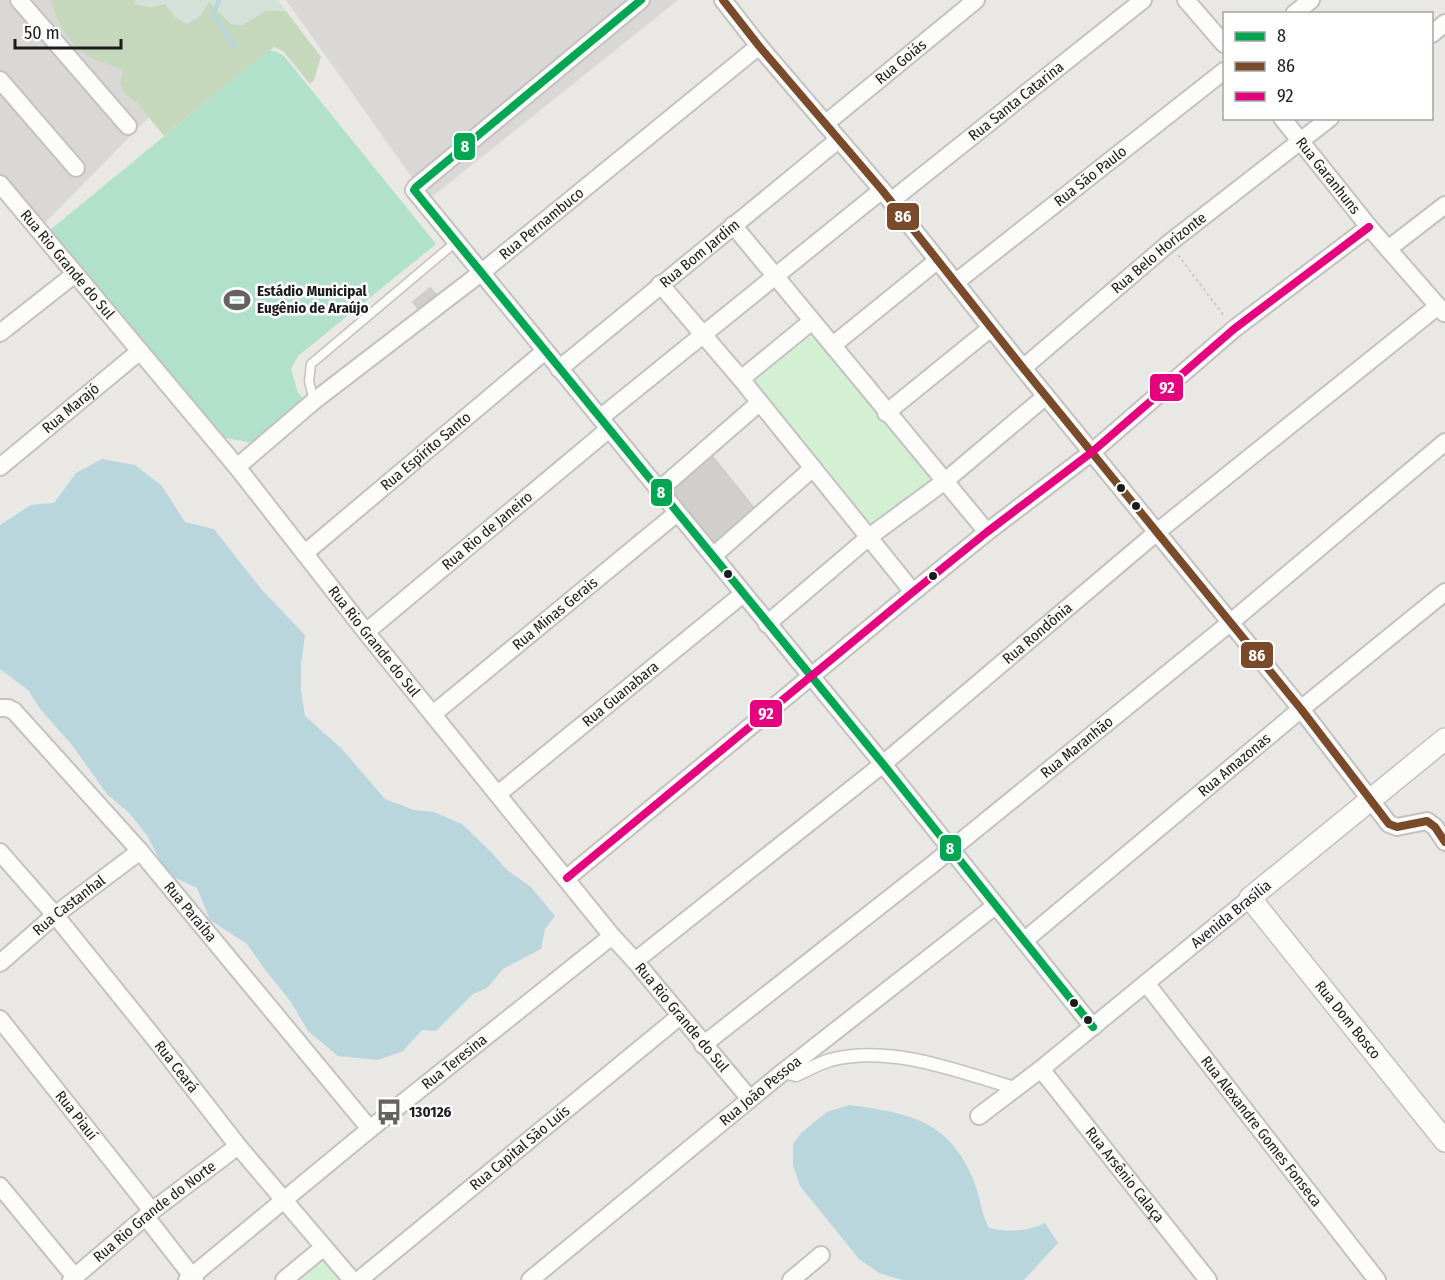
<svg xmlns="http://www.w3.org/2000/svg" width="1445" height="1280" viewBox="0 0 1445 1280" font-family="'Fira Sans Condensed',sans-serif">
  <rect width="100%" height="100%" fill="#eae8e5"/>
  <!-- residential -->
  <g fill="#d9d8d6">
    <polygon points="0,0 264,0 40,228 0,181"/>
    <polygon points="286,0 678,0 428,200"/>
  </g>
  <!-- forest -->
  <path fill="#c6d8bb" d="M51 0H136L134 4 150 7 165 4 174 16H200L209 2 231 24 242 25 266 10 286 11 321 57 314 80 310 84 283 51 274 47 164 136 137 103 125 94 120 84 123 71C114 65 106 64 96 60 72 51 57 24 51 0Z"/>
  <!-- wetland -->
  <polygon fill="#d3e1d8" points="136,0 278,0 286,11 266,10 243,25 231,24 209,2 200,16 187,24 174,16 165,4 150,7 134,4"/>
  <!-- park -->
  <g fill="#d3f0d2">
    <polygon points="814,322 937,474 869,528 748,380"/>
    <polygon points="326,1255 346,1280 296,1280"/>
  </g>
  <!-- pitch -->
  <polygon fill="#b1e0cb" points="269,50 277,52 284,56 436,244 298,356 291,369 298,393 306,401 253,443 221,437 50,230"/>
  <!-- water -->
  <g fill="#b9d6dd">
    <polygon points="102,459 135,465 162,486 185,522 214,529 262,590 305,635 301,664 301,691 305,716 342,749 385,799 414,810 434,812 462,824 491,852 507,870 531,887 555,916 545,929 541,949 503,969 487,988 473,994 436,1031 422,1030 403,1051 378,1060 338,1056 308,1031 291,1002 263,967 247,944 210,920 197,888 167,874 148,837 130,814 107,794 72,745 41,710 28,690 0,669 0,525 31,505 54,503 76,473"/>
    <path d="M849 1105C908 1113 949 1119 974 1181 980 1197 981 1213 989 1228 1008 1232 1027 1232 1045 1223L1058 1243 1024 1280H902L879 1273 859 1259 800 1186 793 1165V1144L802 1132 827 1112Z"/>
  </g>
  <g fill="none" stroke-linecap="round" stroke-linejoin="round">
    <!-- stream -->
    <polyline stroke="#b9d6dd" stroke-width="4.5" points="219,0 213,15 236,48"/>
  </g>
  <!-- building -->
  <g fill="#d1cfcc" stroke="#cdcac7" stroke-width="1.5">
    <polygon points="430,288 436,294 418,309 413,302"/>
    <polygon points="709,452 758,513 715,550 665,488"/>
  </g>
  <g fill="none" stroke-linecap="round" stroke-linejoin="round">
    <!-- service casing -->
    <g stroke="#c3c2c1" stroke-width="11">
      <polyline id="service" points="314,401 309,381 311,364 457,241"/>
    </g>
    <!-- pedestrian casing -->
    <g stroke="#c3c2c1" stroke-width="15">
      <path id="pedestrian" d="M783 1072 796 1075C807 1070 818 1064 830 1060 890 1044 957 1071 1015 1088"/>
    </g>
    <!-- minor casing -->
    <g stroke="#c3c2c1" stroke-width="20">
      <g id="minor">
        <polyline points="19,0 128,126"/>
        <polyline points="641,0 416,187 414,190 883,764 1093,1027"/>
        <polyline points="723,0 759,46 882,190 1023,368 1301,709 1389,824 1397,827 1427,821 1435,827 1445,842"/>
        <polyline points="1186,0 1224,44"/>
        <polyline points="1294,14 1311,0"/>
        <polyline points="1432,34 1445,23"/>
        <polyline points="0,80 76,168"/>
        <path id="s1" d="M1282 118 1369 227 1444 313"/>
        <path id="s2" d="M825 124 976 0"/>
        <path id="s3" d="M0 184 237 467 366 632 612 936 635 961 750 1099"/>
        <path id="s4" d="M891 201 1143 0"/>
        <polyline points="733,225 987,532"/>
        <polyline points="1388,249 1445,205"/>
        <path id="s5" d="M956 282 1224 71"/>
        <polyline points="660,284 741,379 913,592"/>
        <polyline points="0,333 75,274"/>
        <polyline points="833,345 938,260"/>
        <path id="s6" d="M1023 368 1168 244 1330 118"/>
        <path id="s7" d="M559 369 838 140"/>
        <polyline points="741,379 812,321"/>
        <polyline points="886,413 991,328"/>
        <polyline points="600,418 882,190"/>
        <path id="s8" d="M0 467 140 351"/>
        <path id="s9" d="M237 467 314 401 482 272 759 46"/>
        <polyline points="659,490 759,403"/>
        <path id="s10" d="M305 553 545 351"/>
        <polyline points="713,556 813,468"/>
        <polyline points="767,624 869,537 945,481 1046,396"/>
        <path id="s11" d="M366 632 609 429"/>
        <path id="s12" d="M0 708H8L14 711 140 851 370 1129"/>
        <path id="s13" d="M433 714 677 513"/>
        <path id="s14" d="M498 794 743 594"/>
        <path id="s15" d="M0 852 55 915 155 1039 238 1146 352 1280"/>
        <polyline points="567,878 913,592 987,532 1092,452 1234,329 1369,227"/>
        <path id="s16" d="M1025 940 1301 709 1445 592"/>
        <path id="s17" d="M635 961 883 764 1157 532 1438 306"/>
        <path id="s18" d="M0 963 55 915 140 851"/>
        <path id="s19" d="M1146 983 1377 1280"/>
        <path id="s20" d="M0 1019 152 1211"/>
        <path id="s21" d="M703 1045 933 864 1231 622 1445 442"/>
        <path id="s22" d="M1041 1069 1208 1280"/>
        <polyline points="979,1116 1041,1069 1250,898"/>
        <polyline points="0,1186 75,1277"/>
        <polyline points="146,1217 195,1280"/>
        <path id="s23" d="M71 1280 152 1211 238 1146"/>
        <path id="s24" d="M187 1280 370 1129 612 936"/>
        <polyline points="284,1280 324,1247"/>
        <path id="s25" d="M359 1280 680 1016"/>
        <path id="s26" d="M530 1280 783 1072 995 906"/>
        <polyline points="791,1280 821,1255"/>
      </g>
    </g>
    <!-- tertiary casing -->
    <g stroke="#c3c2c1" stroke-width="24">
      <g id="tertiary">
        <path id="s27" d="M1445 739 1250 898 1445 1141"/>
      </g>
    </g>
    <!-- path -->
    <polyline stroke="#d5c7c5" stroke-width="2" stroke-dasharray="3 3" stroke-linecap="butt" points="1178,255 1225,317"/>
    <!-- service -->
    <use href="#service" stroke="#fcfcfb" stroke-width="8"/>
    <!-- pedestrian -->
    <use href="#pedestrian" stroke="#fcfcfb" stroke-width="12"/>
    <!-- minor -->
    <use href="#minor" stroke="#fcfcfb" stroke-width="16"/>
    <!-- tertiary -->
    <use href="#tertiary" stroke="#fcfcfb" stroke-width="21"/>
    <!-- bus-1 casing -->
    <g stroke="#fff" stroke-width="12">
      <polyline id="bus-1" points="641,0 416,187 414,190 883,764 1093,1027"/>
    </g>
    <!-- bus-2 casing -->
    <g stroke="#fff" stroke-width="12">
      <polyline id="bus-2" points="723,0 759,46 882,190 1023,368 1301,709 1389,824 1397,827 1427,821 1435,827 1445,842"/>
    </g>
    <!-- bus-3 casing -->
    <g stroke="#fff" stroke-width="12">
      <polyline id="bus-3" points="567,878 913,592 987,532 1092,452 1234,329 1369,227"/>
    </g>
    <!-- bus-1 -->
    <use href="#bus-1" stroke="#00a651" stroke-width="8"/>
    <!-- bus-2 -->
    <use href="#bus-2" stroke="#7a4b2a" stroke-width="8"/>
    <!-- bus-3 -->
    <use href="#bus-3" stroke="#e5007d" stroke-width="8"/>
  </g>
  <!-- icons -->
  <defs>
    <g id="stadium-bare" transform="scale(2.07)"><path d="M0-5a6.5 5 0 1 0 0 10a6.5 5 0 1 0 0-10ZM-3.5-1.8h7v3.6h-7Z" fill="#646362" stroke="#fff" stroke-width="2.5" paint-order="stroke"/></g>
    <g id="bus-bare" transform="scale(2.07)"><path d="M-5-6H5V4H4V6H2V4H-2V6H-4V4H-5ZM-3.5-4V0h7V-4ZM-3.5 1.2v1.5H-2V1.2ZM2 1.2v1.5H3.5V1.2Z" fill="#646362" stroke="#fff" stroke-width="2.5" paint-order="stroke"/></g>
  </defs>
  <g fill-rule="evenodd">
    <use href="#stadium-bare" x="237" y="300"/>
    <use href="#bus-bare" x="389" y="1112"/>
  </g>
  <!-- markers -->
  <g fill="#1c1c1c" stroke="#fff" stroke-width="2">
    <circle cx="1121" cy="488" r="5"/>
    <circle cx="1136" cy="506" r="5"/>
    <circle cx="728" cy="574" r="5"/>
    <circle cx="933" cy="576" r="5"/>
    <circle cx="1074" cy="1003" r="5"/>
    <circle cx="1088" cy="1020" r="5"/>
  </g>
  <g text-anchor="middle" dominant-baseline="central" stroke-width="5" stroke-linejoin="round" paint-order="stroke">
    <!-- street labels -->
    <g font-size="15" fill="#1c1c1c" stroke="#fff">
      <text stroke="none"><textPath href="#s2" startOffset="98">Rua Goiás</textPath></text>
      <text stroke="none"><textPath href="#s4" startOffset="160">Rua Santa Catarina</textPath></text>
      <text stroke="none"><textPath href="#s5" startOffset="171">Rua São Paulo</textPath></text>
      <text stroke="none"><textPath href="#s1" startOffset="74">Rua Garanhuns</textPath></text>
      <text stroke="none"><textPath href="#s9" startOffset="390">Rua Pernambuco</textPath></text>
      <text stroke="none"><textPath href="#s7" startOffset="182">Rua Bom Jardim</textPath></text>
      <text stroke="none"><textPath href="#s6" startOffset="178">Rua Belo Horizonte</textPath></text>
      <text stroke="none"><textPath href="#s3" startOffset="105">Rua Rio Grande do Sul</textPath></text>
      <text stroke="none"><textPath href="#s8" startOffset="92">Rua Marajó</textPath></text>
      <text stroke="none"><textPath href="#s10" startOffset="158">Rua Espírito Santo</textPath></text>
      <text stroke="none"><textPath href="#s11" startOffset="158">Rua Rio de Janeiro</textPath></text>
      <text stroke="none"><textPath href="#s13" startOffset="158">Rua Minas Gerais</textPath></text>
      <text stroke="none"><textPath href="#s17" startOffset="519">Rua Rondônia</textPath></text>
      <text stroke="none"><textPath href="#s3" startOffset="591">Rua Rio Grande do Sul</textPath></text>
      <text stroke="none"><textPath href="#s14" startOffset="158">Rua Guanabara</textPath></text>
      <text stroke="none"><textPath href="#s21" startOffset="478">Rua Maranhão</textPath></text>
      <text stroke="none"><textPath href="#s16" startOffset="273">Rua Amazonas</textPath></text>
      <text stroke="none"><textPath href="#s18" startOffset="90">Rua Castanhal</textPath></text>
      <text stroke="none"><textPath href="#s12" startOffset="282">Rua Paraíba</textPath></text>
      <text transform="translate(1231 914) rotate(-39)">Avenida Brasília</text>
      <text stroke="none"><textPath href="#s3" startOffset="1077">Rua Rio Grande do Sul</textPath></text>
      <text stroke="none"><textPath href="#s27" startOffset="408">Rua Dom Bosco</textPath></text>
      <text stroke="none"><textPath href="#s24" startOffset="345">Rua Teresina</textPath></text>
      <text stroke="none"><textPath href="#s15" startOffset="278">Rua Ceará</textPath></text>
      <text stroke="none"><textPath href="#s26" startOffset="298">Rua João Pessoa</textPath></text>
      <text stroke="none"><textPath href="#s20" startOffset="123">Rua Piauí</textPath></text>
      <text stroke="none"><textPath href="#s19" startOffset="188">Rua Alexandre Gomes Fonseca</textPath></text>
      <text stroke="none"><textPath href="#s25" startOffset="208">Rua Capital São Luís</textPath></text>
      <text stroke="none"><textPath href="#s22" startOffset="135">Rua Arsênio Calaça</textPath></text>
      <text stroke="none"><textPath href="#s23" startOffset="108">Rua Rio Grande do Norte</textPath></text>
    </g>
    <!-- poi labels -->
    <g font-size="15" font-weight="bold" fill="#1c1c1c" stroke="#fff" text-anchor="start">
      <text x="257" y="291">Estádio Municipal<tspan x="257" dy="17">Eugênio de Araújo</tspan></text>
      <text x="409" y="1112">130126</text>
    </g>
  </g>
  <g stroke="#fff" stroke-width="2">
    <rect x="453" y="132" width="23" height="29" rx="6" fill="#00a651"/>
    <rect x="886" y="202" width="34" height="29" rx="6" fill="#7a4b2a"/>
    <rect x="1149" y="373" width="35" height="29" rx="6" fill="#e5007d"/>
    <rect x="650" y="478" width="23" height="29" rx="6" fill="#00a651"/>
    <rect x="1240" y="641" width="34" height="28" rx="6" fill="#7a4b2a"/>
    <rect x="749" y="699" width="34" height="29" rx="6" fill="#e5007d"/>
    <rect x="939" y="834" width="23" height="28" rx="6" fill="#00a651"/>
  </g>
  <g font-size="16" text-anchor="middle" font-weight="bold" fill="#fff">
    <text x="465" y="152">8</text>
    <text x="903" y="222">86</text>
    <text x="1167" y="393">92</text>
    <text x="661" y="498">8</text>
    <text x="1257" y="661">86</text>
    <text x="766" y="719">92</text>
    <text x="950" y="854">8</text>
  </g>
  <!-- legend -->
  <rect x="1223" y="12" width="210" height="108" fill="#ffffff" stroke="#a4a4a4" stroke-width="1.5"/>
  <rect x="1235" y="32" width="30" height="9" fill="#00a651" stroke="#a4a4a4" stroke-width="1.5"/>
  <text x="1277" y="42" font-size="18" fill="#1c1c1c">8</text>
  <rect x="1235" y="62" width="30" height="9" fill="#7a4b2a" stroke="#a4a4a4" stroke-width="1.5"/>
  <text x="1277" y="72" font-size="18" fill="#1c1c1c">86</text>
  <rect x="1235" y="92" width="30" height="9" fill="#e5007d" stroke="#a4a4a4" stroke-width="1.5"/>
  <text x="1277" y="102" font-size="18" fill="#1c1c1c">92</text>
  <!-- scale -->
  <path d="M15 39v9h106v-9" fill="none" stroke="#1c1c1c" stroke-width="3"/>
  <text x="24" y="39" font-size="18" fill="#1c1c1c" stroke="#ffffff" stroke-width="4.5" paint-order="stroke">50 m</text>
</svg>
